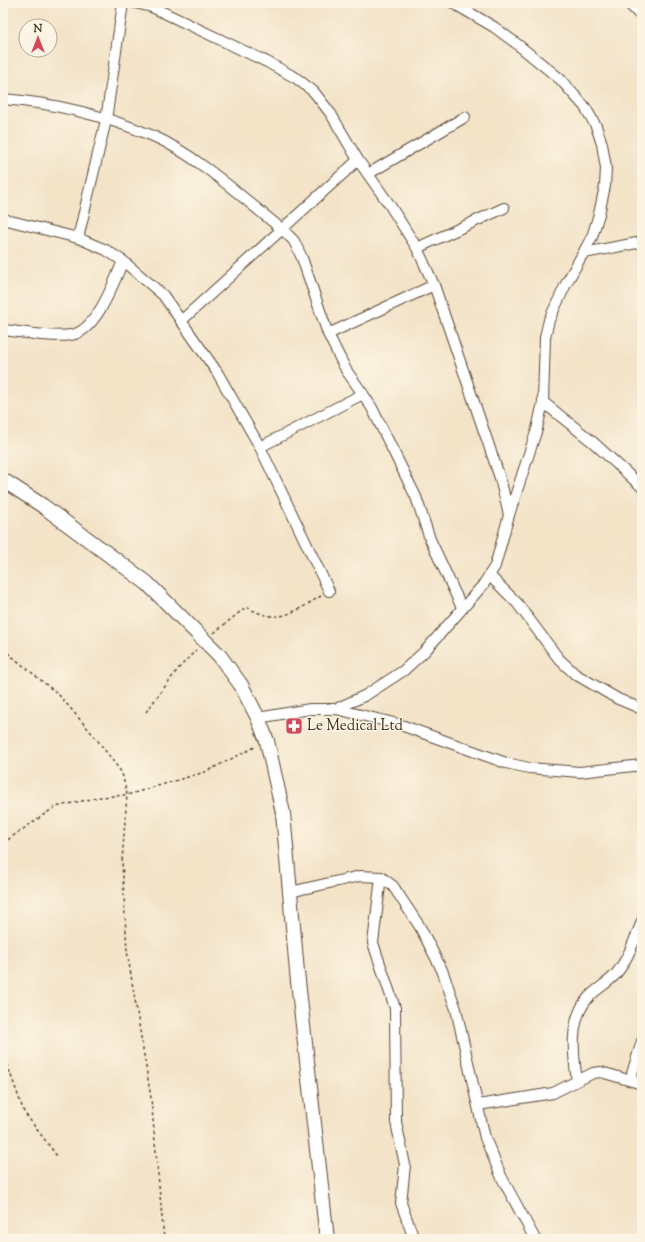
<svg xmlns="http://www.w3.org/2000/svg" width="645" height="1242" viewBox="0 0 645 1242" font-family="'Sorts Mill Goudy',serif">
  <rect width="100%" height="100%" fill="#fcf5e5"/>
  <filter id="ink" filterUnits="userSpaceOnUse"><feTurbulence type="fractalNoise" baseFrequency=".025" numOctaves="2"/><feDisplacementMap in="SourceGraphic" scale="8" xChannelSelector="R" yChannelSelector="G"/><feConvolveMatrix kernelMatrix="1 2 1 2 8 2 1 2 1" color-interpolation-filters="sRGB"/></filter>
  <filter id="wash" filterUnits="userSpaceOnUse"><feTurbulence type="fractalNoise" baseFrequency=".012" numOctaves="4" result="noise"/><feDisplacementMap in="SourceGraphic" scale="16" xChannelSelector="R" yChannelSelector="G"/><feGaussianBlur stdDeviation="0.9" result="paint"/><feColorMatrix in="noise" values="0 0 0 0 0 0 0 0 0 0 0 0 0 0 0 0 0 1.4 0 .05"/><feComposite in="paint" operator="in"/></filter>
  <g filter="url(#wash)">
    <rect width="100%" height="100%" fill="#f3e3c7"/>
  </g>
  <g filter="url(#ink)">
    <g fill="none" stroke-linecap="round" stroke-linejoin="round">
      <!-- street casing -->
      <g stroke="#574637" stroke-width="12">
        <g id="street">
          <polyline points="135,3 152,7 153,3"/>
          <polyline points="628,3 642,17"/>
          <polyline points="152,7 267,62 296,78 314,92 331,114 358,160 389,204 417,248 434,285 500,478 509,515"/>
          <path d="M3 99C53 103 106 116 153 136 197 155 245 200 283 230L294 241 302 258 328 334 346 370 363 394"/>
          <polyline points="368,174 465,117"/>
          <polyline points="3,219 78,238 106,250 123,261 163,295 217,372 260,447 363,394 372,408 416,497 430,539 462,608"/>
          <polyline points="78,238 106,120 123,3"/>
          <polyline points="417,248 504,208"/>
          <polyline points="584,253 642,242"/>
          <polyline points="181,321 358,160"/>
          <path d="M3 330C23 332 51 338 71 335 96 332 114 282 123 261"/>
          <polyline points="328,334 434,285"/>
          <polyline points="543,402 594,443 642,487"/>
          <polyline points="260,447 329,591"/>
          <polyline points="489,575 517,603 559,659 575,674 618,699 642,709"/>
          <polyline points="336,709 398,724 506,763 529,768 580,772 642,765"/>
          <polyline points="258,718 310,709 336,709 366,695 403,671 425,651 483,585 495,566 509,515 537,429 543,402 545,337 549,320 566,284 592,237 599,214 605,186 606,168 602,144 596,126 585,107 560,79 517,44 494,27 453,3"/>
          <polyline points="381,877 373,943 395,1008 396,1122 405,1165 401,1203 414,1239"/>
          <polyline points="290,892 360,876 381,877 393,886 420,927 442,970 456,1009 485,1138 502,1178 535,1239"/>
          <polyline points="630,1080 642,1041"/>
          <path d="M577 1081C573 1054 569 1020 588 998 596 989 608 983 616 974 628 959 635 939 642 921"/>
          <polyline points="478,1105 553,1093 593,1073 601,1072 642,1084"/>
        </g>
      </g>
      <!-- secondary casing -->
      <g stroke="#574637" stroke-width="16">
        <polyline id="secondary" points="3,480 43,506 147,583 219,655 241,685 258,718 267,741 283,813 297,972 327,1239"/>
      </g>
      <!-- path -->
      <g stroke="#574637" stroke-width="1.5" stroke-dasharray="3 3" stroke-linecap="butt">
        <path d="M214 633 246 607C279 625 291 614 321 596"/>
        <polyline points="3,649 59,695 95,737 122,773 127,795 122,861 127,951 151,1098 164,1239"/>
        <polyline points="146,712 178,669 196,650"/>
        <polyline points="3,843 55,807 100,797 127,795 205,772 257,746"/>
        <polyline points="3,1053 24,1112 57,1156"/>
      </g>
      <!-- street -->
      <use href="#street" stroke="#fff" stroke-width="10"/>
      <!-- secondary -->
      <use href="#secondary" stroke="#fff" stroke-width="14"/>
    </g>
  </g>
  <!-- icons -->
  <defs>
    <g id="pharmacy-square" transform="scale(0.9)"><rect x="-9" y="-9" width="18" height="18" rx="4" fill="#d1495b" stroke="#fcf5e5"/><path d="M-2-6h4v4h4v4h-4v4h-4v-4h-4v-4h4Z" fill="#fff"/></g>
  </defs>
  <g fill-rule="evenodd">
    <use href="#pharmacy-square" x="294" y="726"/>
  </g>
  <g text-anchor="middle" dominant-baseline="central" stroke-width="3" stroke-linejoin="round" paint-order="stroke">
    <!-- poi labels -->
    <g font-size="15" fill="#3b2a1e" stroke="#fcf5e5" text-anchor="start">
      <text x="307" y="726">Le Medical Ltd</text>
    </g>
  </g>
  <!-- margin -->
  <rect width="645" height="1242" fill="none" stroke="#fcf5e5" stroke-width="16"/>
  <!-- north arrow -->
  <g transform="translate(38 38)"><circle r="19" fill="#fcf5e5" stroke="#afa495"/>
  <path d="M0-3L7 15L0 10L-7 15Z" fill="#d1495b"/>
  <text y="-6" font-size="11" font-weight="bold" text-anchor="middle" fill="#3b2a1e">N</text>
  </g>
</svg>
